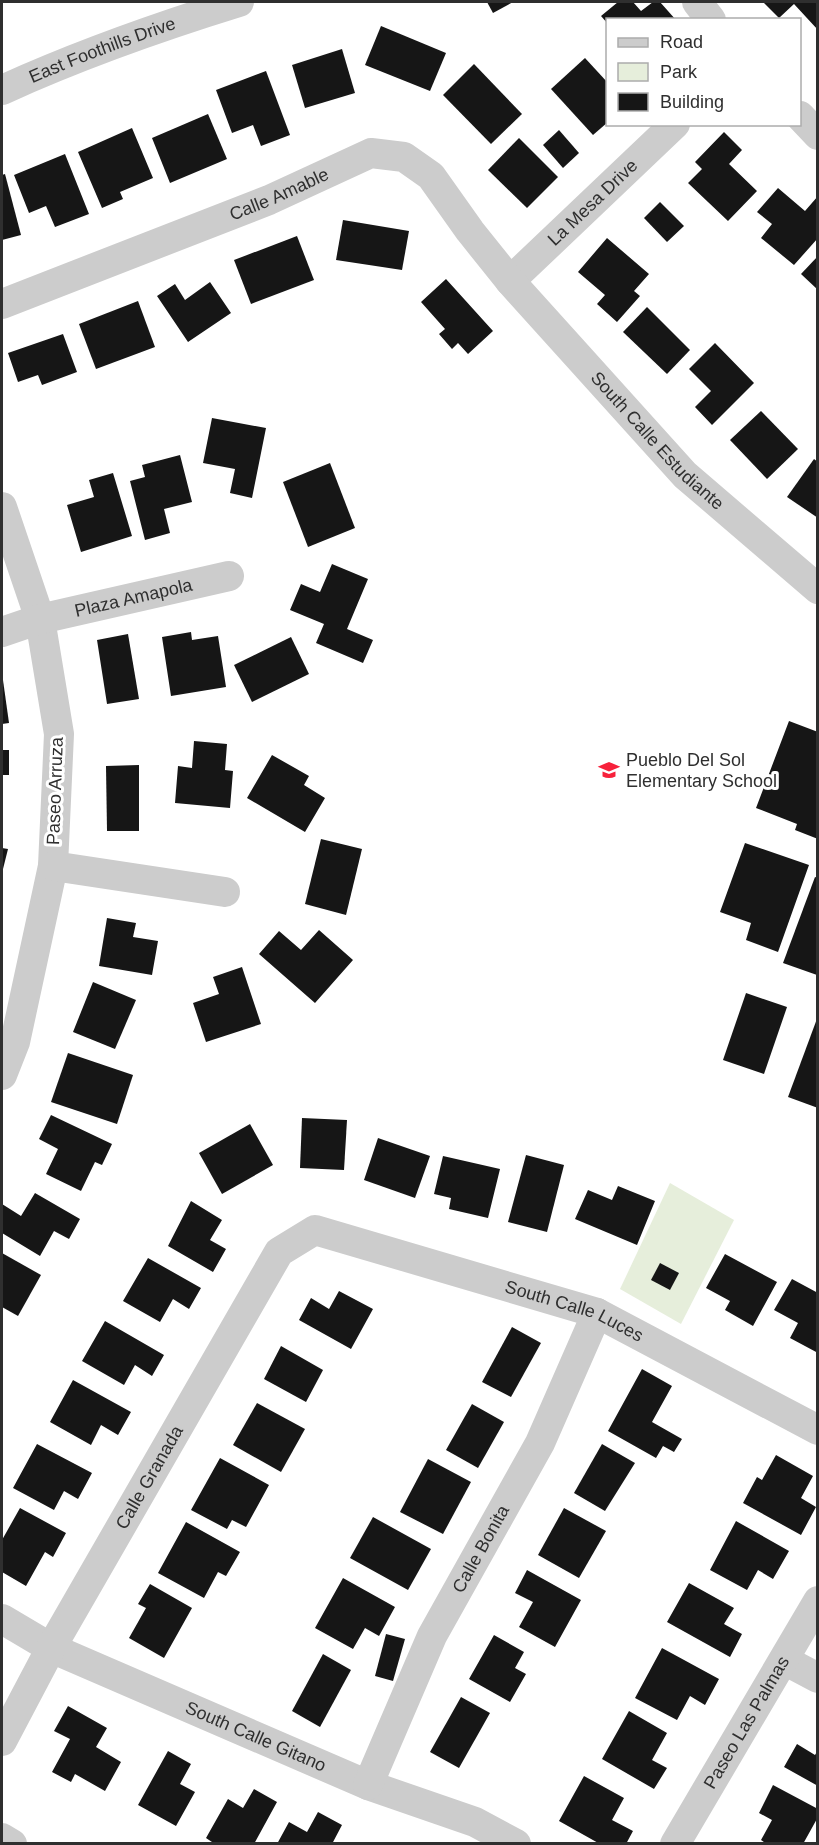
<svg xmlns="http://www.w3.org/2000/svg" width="819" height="1845" viewBox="0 0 819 1845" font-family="Arial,sans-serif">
  <rect width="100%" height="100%" fill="#fff"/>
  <!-- green -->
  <polygon fill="#e6eedb" points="670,1183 734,1220 681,1324 620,1289"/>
  <!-- building -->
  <g fill="#161616">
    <polygon points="487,2 513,2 493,13"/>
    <polygon points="618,2 633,2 641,11 653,2 660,2 676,20 608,20 608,24 601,16"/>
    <polygon points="763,2 818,2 818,30 794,4 779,18"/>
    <polygon points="381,26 446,53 430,91 365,65"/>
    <polygon points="342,49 355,93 305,108 292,65"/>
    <polygon points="585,58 608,83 608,122 593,135 551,89"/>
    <polygon points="474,64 522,114 491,144 443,95"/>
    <polygon points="266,71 290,135 261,146 253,125 232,133 216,90"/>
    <polygon points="208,114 227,159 170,183 152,138"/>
    <polygon points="132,128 153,178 120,192 123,199 102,208 78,152"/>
    <polygon points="559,130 579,153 563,168 543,145"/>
    <polygon points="724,132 742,150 729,164 757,191 728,221 688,183 702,169 695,162"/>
    <polygon points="519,138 558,177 527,208 488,170"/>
    <polygon points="65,154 89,214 55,227 46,206 29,213 14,175"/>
    <polygon points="5,174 21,235 2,240 2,175"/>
    <polygon points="778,188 805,211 818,196 818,238 794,265 761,238 772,224 757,212"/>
    <polygon points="660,202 684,226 667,242 644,218"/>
    <polygon points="343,220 409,231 402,270 336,260"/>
    <polygon points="297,236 314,280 251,304 234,260"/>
    <polygon points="607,238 649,274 634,291 640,296 617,322 597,304 605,295 578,272"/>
    <polygon points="818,256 818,290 801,274"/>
    <polygon points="446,279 493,331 468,354 458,343 452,349 439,334 445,329 421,302"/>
    <polygon points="210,282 231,313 188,342 157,296 175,284 185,300"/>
    <polygon points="138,301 155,347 96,369 79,324"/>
    <polygon points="647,307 690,350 667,374 623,332"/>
    <polygon points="63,334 77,372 42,385 38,375 18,382 8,353"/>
    <polygon points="715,343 754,383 712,425 695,407 711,391 689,369"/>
    <polygon points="761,411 798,449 767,479 730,440"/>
    <polygon points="212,418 266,428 252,498 230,493 235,469 203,463"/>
    <polygon points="180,455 192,502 164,509 170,533 145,540 130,481 145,477 142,465"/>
    <polygon points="814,459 818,462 818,518 787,497"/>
    <polygon points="330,463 355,528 308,547 283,482"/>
    <polygon points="113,473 132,536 81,552 67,505 94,497 89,480"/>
    <polygon points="332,564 368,579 347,629 373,640 363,663 316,643 324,624 290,610 301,584 320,592"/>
    <polygon points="191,632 192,640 218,636 226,687 171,696 162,637"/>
    <polygon points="128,634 139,699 107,704 97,640"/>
    <polygon points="291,637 309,674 252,702 234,665"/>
    <polygon points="2,673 9,723 2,724"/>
    <polygon points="789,721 818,732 818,839 795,830 797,824 756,808"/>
    <polygon points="194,741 227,744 225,770 233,771 230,808 175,803 178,766 192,768"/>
    <rect x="2" y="750" width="7" height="25"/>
    <polygon points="272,755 309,776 304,785 325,798 305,832 247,798"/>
    <polygon points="139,765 139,831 107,831 106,766"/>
    <polygon points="321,839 362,849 346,915 305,904"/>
    <polygon points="745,843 809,865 778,952 746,940 751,923 720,912"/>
    <polygon points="2,848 8,849 2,873"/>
    <polygon points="815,877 818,878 817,975 783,963"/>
    <polygon points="107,918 136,923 133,937 158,941 152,975 99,966"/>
    <polygon points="319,930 353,960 315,1003 259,954 279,931 301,950"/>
    <polygon points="242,967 261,1024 206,1042 193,1003 219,994 213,977"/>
    <polygon points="93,982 136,1000 115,1049 73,1032"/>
    <polygon points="746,993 787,1007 764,1074 723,1060"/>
    <polygon points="818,1016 818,1108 788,1097"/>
    <polygon points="68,1053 133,1075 117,1124 51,1102"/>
    <polygon points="51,1115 112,1144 102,1165 95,1162 81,1191 46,1174 58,1149 39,1139"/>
    <polygon points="302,1118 347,1120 344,1170 300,1168"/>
    <polygon points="250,1124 273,1165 222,1194 199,1153"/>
    <polygon points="378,1138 430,1156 415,1198 364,1180"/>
    <polygon points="526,1155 564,1165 547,1232 508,1222"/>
    <polygon points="443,1156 500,1169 488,1218 449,1209 451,1198 434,1194"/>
    <polygon points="618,1186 655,1201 637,1245 575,1219 588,1190 612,1200"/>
    <polygon points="35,1193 80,1219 69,1239 54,1231 40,1256 2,1233 2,1204 21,1216"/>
    <polygon points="191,1201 222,1220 210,1240 226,1249 213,1272 168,1246"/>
    <polygon points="2,1253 41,1275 18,1316 2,1307"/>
    <polygon points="725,1254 777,1282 753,1326 725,1310 730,1301 706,1288"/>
    <polygon points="148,1258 201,1288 189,1309 173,1299 160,1322 123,1301"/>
    <polygon points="660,1263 679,1273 670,1290 651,1280"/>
    <polygon points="792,1279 818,1293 818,1353 790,1338 798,1323 774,1310"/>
    <polygon points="339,1291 373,1309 351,1349 299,1320 311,1298 329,1309"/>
    <polygon points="105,1321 164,1355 152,1376 135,1365 124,1385 82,1361"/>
    <polygon points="512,1327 541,1343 511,1397 482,1382"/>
    <polygon points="281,1346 323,1370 306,1402 264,1379"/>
    <polygon points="642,1369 672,1386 652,1422 682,1439 674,1452 663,1446 656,1458 608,1431"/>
    <polygon points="73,1380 131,1412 118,1435 101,1425 91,1445 50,1422"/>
    <polygon points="257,1403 305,1429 281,1472 233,1445"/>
    <polygon points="472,1404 504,1422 478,1468 446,1450"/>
    <polygon points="37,1444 92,1473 78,1499 64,1491 54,1510 13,1488"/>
    <polygon points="602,1444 635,1463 605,1511 574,1493"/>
    <polygon points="776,1455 813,1476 801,1498 816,1507 801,1535 743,1503 757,1477 762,1480"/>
    <polygon points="220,1458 269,1485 246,1527 232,1520 227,1529 191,1510"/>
    <polygon points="428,1459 471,1482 443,1534 400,1512"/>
    <polygon points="20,1508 66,1533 53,1557 45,1552 26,1586 2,1572 2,1540"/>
    <polygon points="564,1508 606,1531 579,1578 538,1555"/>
    <polygon points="373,1517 431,1549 408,1590 350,1558"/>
    <polygon points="736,1521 789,1551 773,1579 758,1570 747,1590 710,1570"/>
    <polygon points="186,1522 240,1552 226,1576 218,1572 204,1598 158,1573"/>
    <polygon points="527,1570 581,1600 555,1647 519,1627 533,1602 515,1593"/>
    <polygon points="343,1578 395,1607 379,1636 365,1628 353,1649 315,1628"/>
    <polygon points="689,1583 734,1608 724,1624 742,1634 730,1657 667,1622"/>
    <polygon points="150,1584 192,1608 164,1658 129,1638 146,1608 138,1604"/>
    <polygon points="386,1634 405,1639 393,1681 375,1676"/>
    <polygon points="494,1635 524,1652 515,1668 526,1674 510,1702 469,1679"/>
    <polygon points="662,1648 719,1679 705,1705 690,1696 677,1720 635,1698"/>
    <polygon points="323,1654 351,1670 320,1727 292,1711"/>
    <polygon points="461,1697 490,1713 459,1768 430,1752"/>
    <polygon points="68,1706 107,1728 96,1747 121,1762 105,1791 75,1774 71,1782 52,1772 70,1739 54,1731"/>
    <polygon points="629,1711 667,1733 652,1760 667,1768 654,1789 602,1759"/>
    <polygon points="797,1744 815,1755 818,1750 818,1786 784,1767"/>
    <polygon points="168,1751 191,1764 180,1784 195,1792 176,1826 138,1805"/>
    <polygon points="584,1776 624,1798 612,1820 633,1831 626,1844 600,1844 559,1821"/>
    <polygon points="773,1785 818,1809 818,1817 803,1844 767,1844 761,1840 772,1820 759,1813"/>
    <polygon points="254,1789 277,1802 254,1844 215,1844 206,1838 228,1799 243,1808"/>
    <polygon points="318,1812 342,1825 332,1844 277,1844 289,1822 307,1832"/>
  </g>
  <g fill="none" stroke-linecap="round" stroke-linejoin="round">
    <!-- minor -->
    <g stroke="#ccc" stroke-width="30">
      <polyline points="697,2 711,20"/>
      <path id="s1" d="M2 90C79 55 158 27 239 2"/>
      <polyline points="800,116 818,135"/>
      <path id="s2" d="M510 281 675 124"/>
      <path id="s3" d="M2 304 269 200 371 153 404 157 431 176 470 231 510 281 685 475 818 589"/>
      <polyline points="2,507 40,619 59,734 53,866 15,1042 2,1075"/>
      <path id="s4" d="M2 632 40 619 229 576"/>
      <polyline points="53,866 225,892"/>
      <path id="s5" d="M2 1619 51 1648 368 1785 475 1822 516 1844"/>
      <polyline points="784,1660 818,1678"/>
      <path id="s6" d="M2 1741 51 1648 279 1252 315 1230 597 1313 818 1430"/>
      <path id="s7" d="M368 1785 432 1636 540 1443 597 1313"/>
      <polyline points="2,1838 12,1844"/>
      <path id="s8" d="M675 1844 818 1601"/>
    </g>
  </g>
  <!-- icons -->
  <defs>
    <g id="school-bare" transform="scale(1.62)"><path d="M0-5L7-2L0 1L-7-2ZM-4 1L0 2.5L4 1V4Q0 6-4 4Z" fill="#f7213b" stroke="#fff" stroke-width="2.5" paint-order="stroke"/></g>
  </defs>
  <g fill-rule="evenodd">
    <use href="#school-bare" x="609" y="770"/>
  </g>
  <g text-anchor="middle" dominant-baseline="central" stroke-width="6" stroke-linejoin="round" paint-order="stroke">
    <!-- street labels -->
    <g font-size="18" fill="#2f2f2f" stroke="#fff">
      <text stroke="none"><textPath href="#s1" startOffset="108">East Foothills Drive</textPath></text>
      <text stroke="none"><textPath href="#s3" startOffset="298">Calle Amable</textPath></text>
      <text stroke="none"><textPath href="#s2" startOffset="114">La Mesa Drive</textPath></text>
      <text stroke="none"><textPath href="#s3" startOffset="814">South Calle Estudiante</textPath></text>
      <text stroke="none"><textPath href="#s4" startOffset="136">Plaza Amapola</textPath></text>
      <text transform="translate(55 791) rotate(-88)">Paseo Arruza</text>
      <text stroke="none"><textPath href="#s6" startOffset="876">South Calle Luces</textPath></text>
      <text stroke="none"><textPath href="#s6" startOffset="302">Calle Granada</textPath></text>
      <text stroke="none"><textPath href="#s7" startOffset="262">Calle Bonita</textPath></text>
      <text stroke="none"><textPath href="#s8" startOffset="141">Paseo Las Palmas</textPath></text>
      <text stroke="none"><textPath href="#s5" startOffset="280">South Calle Gitano</textPath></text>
    </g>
    <!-- poi labels -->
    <g font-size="18" fill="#2f2f2f" stroke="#fff" text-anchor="start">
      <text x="626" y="760">Pueblo Del Sol<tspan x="626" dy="21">Elementary School</tspan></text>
    </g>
  </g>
  <!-- border -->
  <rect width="819" height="1845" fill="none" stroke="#2f2f2f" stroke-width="6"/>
  <!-- legend -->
  <rect x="606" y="18" width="195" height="108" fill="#ffffff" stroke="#acacac" stroke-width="1.5"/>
  <rect x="618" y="38" width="30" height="9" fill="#cccccc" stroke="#acacac" stroke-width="1.5"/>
  <text x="660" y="48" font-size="18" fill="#2f2f2f">Road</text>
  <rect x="618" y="63" width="30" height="18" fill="#e6eedb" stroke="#acacac" stroke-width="1.5"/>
  <text x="660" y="78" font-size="18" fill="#2f2f2f">Park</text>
  <rect x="618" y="93" width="30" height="18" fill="#161616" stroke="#acacac" stroke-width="1.5"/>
  <text x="660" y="108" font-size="18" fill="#2f2f2f">Building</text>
</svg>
